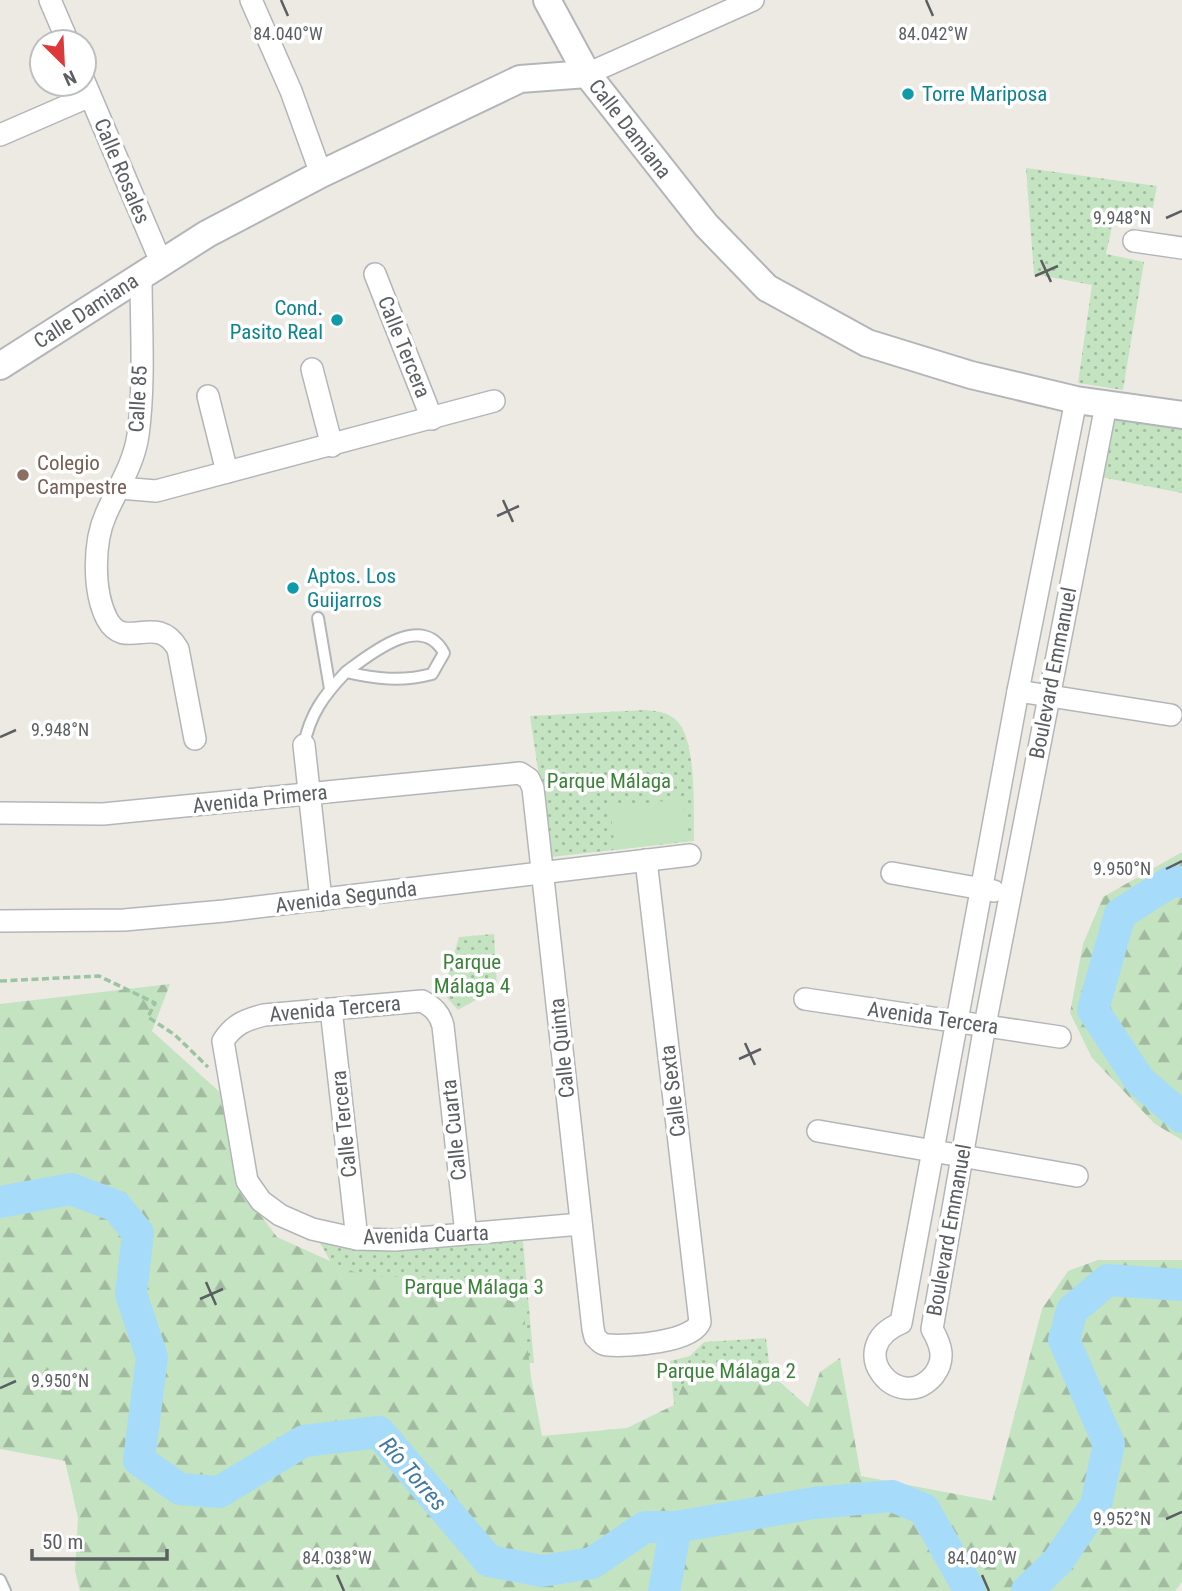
<svg xmlns="http://www.w3.org/2000/svg" width="1182" height="1591" viewBox="0 0 1182 1591" font-family="'Roboto Condensed',sans-serif">
  <defs>
    <pattern id="grass-dots" width="8" height="8" patternUnits="userSpaceOnUse" patternTransform="scale(1.75)"><rect width="8" height="8" fill="#c4e3c1"/><path d="M2 2h.1M6 6h.1" fill="none" stroke="#a2bba0" stroke-width="1.8" stroke-linecap="round"/></pattern>
    <pattern id="forest-firs" width="22" height="20" patternUnits="userSpaceOnUse" patternTransform="scale(1.75)"><rect width="22" height="20" fill="#c4e3c1"/><path d="M5 1l3.5 6h-7zM16 11l3.5 6h-7z" fill="#a2bba0"/></pattern>
  </defs>
  <rect width="100%" height="100%" fill="#edeae3"/>
  <!-- grass -->
  <g fill="url(#grass-dots)">
    <polygon points="1026,168 1157,186 1151,218 1115,213 1106,254 1144,262 1123,390 1078,383 1092,285 1034,274"/>
    <polygon points="1115,415 1182,423 1182,493 1101,477"/>
    <path d="M645 710C655 711 667 712 675 719 698 738 693 812 694 841L551 857 530 716Z"/>
    <polygon points="494,934 497,987 458,1010 443,993 459,937"/>
    <polygon points="312,1229 522,1231 534,1363 504,1364 352,1299"/>
    <polygon points="766,1338 773,1396 674,1405 670,1361 690,1356 704,1342"/>
  </g>
  <!-- forest -->
  <g fill="url(#forest-firs)">
    <polygon points="1182,852 1182,1140 1155,1124 1092,1058 1070,1013 1083,944 1103,897"/>
    <polygon points="170,984 152,1031 223,1095 240,1188 277,1237 363,1276 520,1279 531,1377 542,1436 627,1428 674,1405 687,1376 761,1365 808,1407 820,1372 840,1358 861,1476 992,1501 1042,1309 1068,1271 1098,1260 1182,1260 1182,1582 1175,1591 80,1591 75,1571 78,1518 65,1461 0,1449 0,1004"/>
  </g>
  <!-- pitch -->
  <g fill="#c4e3c1">
    <polygon points="683,799 687,841 615,850 610,807"/>
    <polygon points="482,975 491,991 467,1005 459,988"/>
  </g>
  <g fill="none" stroke-linecap="round" stroke-linejoin="round">
    <!-- river -->
    <g stroke="#a6dcf9" stroke-width="32">
      <polyline points="1182,882 1172,881 1120,914 1093,1010 1140,1081 1182,1117"/>
      <polyline points="0,1202 71,1189 116,1206 138,1233 131,1294 152,1357 139,1460 180,1489 219,1492 304,1441 379,1432 489,1561 542,1571 592,1563 645,1527 676,1527 814,1503 892,1496 924,1509 970,1591"/>
      <polyline points="664,1591 676,1527"/>
      <polyline points="1027,1591 1058,1561 1096,1505 1109,1444 1064,1340 1072,1310 1108,1280 1182,1285"/>
    </g>
    <!-- service casing -->
    <g stroke="#b3b6b9" stroke-width="14">
      <g id="service">
        <polyline points="318,618 330,689"/>
        <path d="M304 745C310 714 324 695 346 672 376 679 402 682 432 674L444 653C422 611 369 655 346 672"/>
        <polyline points="0,1580 5,1591"/>
      </g>
    </g>
    <!-- minor casing -->
    <g stroke="#b3b6b9" stroke-width="24">
      <g id="minor">
        <polyline points="50,0 68,42"/>
        <polyline points="251,0 291,91 321,174"/>
        <polyline points="587,74 753,0"/>
        <polyline points="84,81 161,262"/>
        <polyline points="0,135 90,96"/>
        <polyline points="1134,241 1182,248"/>
        <polyline points="375,274 432,419"/>
        <path d="M141 275C141 327 145 383 138 435 134 464 117 489 106 514 93 543 93 592 107 619 125 653 156 611 178 649L195 739"/>
        <polyline points="312,369 332,446"/>
        <polyline points="208,396 227,472"/>
        <path d="M1076 400 1018 691 901 1323C841 1348 899 1417 934 1375 946 1359 941 1345 932 1329L985 1025 1106 405"/>
        <polyline points="120,488 156,491 494,401"/>
        <polyline points="1018,691 1171,715"/>
        <polyline points="304,745 321,900"/>
        <path d="M0 813 103 814 520 773 529 779 533 788 593 1329 595 1337C599 1341 602 1345 608 1345 628 1347 693 1342 700 1322L646 860"/>
        <polyline points="892,873 994,891"/>
        <polyline points="0,921 124,920 224,911 690,855"/>
        <polyline points="805,999 1060,1037"/>
        <polyline points="331,1009 357,1239"/>
        <polyline points="818,1131 1077,1176"/>
        <path d="M466 1234 443 1026C440 1013 433 1007 422 1001L264 1015C245 1020 234 1024 223 1041L247 1181 261 1201 280 1215 312 1229 357 1239 395 1240 581 1224"/>
      </g>
    </g>
    <!-- tertiary casing -->
    <g stroke="#b3b6b9" stroke-width="30">
      <g id="tertiary">
        <polyline points="547,0 587,74 706,225 767,288 867,343 971,375 1076,400 1182,415"/>
        <polyline points="0,366 207,234 321,174 520,79 587,74"/>
      </g>
    </g>
    <!-- path -->
    <polyline stroke="#9bc4a2" stroke-width="3.5" stroke-dasharray="7 3.5" stroke-linecap="butt" points="0,981 99,976 155,1003 148,1017 175,1035 208,1067"/>
    <!-- service -->
    <use href="#service" stroke="#fff" stroke-width="10"/>
    <!-- minor -->
    <use href="#minor" stroke="#fff" stroke-width="21"/>
    <!-- tertiary -->
    <use href="#tertiary" stroke="#fff" stroke-width="26"/>
  </g>
  <!-- ticks -->
  <path fill="none" stroke="#5b5f62" stroke-width="2.5" d="M281 0 288 16M926 0 933 16M1166 218 1182 211M1041 260 1051 282M1035 276 1058 266M503 500 513 522M497 516 519 506M0 737 16 730M1166 869 1182 861M745 1043 755 1065M739 1059 761 1049M206 1282 216 1305M200 1299 223 1289M0 1388 16 1381M1166 1519 1182 1512M337 1575 344 1591M982 1575 989 1591"/>
  <!-- markers -->
  <g fill="#0f9aa8" stroke="#fff" stroke-width="2.5">
    <circle cx="908" cy="94" r="7"/>
    <circle cx="337" cy="320" r="7"/>
    <circle cx="293" cy="588" r="7"/>
  </g>
  <circle fill="#8d6e63" stroke="#fff" stroke-width="2.5" cx="23" cy="475" r="7"/>
  <g text-anchor="middle" dominant-baseline="central" stroke-width="7" stroke-linejoin="round" paint-order="stroke">
    <!-- culture labels -->
    <g font-size="21" fill="#0d838f" stroke="#fff" text-anchor="start">
      <text x="922" y="94">Torre Mariposa</text>
      <text x="323" y="308" text-anchor="end">Cond.<tspan x="323" dy="24">Pasito Real</tspan></text>
      <text x="307" y="576">Aptos. Los<tspan x="307" dy="24">Guijarros</tspan></text>
    </g>
    <!-- street labels -->
    <g font-size="21" fill="#5b5f62" stroke="#fff">
      <text transform="translate(630 129) rotate(52)">Calle Damiana</text>
      <text transform="translate(122 171) rotate(67)">Calle Rosales</text>
      <text transform="translate(86 311) rotate(-33)">Calle Damiana</text>
      <text transform="translate(404 347) rotate(68)">Calle Tercera</text>
      <text transform="translate(138 399) rotate(-87)">Calle 85</text>
      <text transform="translate(1053 673) rotate(-79)">Boulevard Emmanuel</text>
      <text transform="translate(260 799) rotate(-6)">Avenida Primera</text>
      <text transform="translate(346 897) rotate(-7)">Avenida Segunda</text>
      <text transform="translate(335 1009) rotate(-5)">Avenida Tercera</text>
      <text transform="translate(933 1018) rotate(8)">Avenida Tercera</text>
      <text transform="translate(562 1048) rotate(-96)">Calle Quinta</text>
      <text transform="translate(673 1091) rotate(-97)">Calle Sexta</text>
      <text transform="translate(344 1124) rotate(-96)">Calle Tercera</text>
      <text transform="translate(454 1130) rotate(-96)">Calle Cuarta</text>
      <text transform="translate(949 1230) rotate(-80)">Boulevard Emmanuel</text>
      <text transform="translate(426 1235) rotate(-2)">Avenida Cuarta</text>
    </g>
    <!-- education labels -->
    <g font-size="21" fill="#785e54" stroke="#fff" text-anchor="start">
      <text x="37" y="463">Colegio<tspan x="37" dy="24">Campestre</tspan></text>
    </g>
    <!-- park labels -->
    <g font-size="21" fill="#3d823b" stroke="#fff">
      <text x="609" y="781">Parque Málaga</text>
      <text x="472" y="962">Parque<tspan x="472" dy="24">Málaga 4</tspan></text>
      <text x="474" y="1287">Parque Málaga 3</text>
      <text x="726" y="1371">Parque Málaga 2</text>
    </g>
    <!-- water labels -->
    <g font-size="23" font-style="italic" fill="#4279a1" stroke="#fff">
      <text transform="translate(413 1474) rotate(49)">Río Torres</text>
    </g>
  </g>
  <g font-size="18" text-anchor="middle" fill="#5b5f62" stroke="#fff" stroke-width="7" stroke-linejoin="round" paint-order="stroke">
    <text x="288" y="40">84.040°W</text>
    <text x="933" y="40">84.042°W</text>
    <text x="1122" y="224">9.948°N</text>
    <text x="60" y="736">9.948°N</text>
    <text x="1122" y="875">9.950°N</text>
    <text x="60" y="1387">9.950°N</text>
    <text x="1122" y="1525">9.952°N</text>
    <text x="337" y="1564">84.038°W</text>
    <text x="982" y="1564">84.040°W</text>
  </g>
  <!-- north arrow -->
  <g transform="translate(63 63) rotate(156)"><circle r="33" fill="#ffffff" stroke="#bdbfc0" stroke-width="2"/>
  <path d="M0-5L12 26L0 18L-12 26Z" fill="#dd393a"/>
  <text y="-10" font-size="19" font-weight="bold" text-anchor="middle" fill="#5b5f62">N</text>
  </g>
  <!-- scale -->
  <path d="M32 1549v10h135v-10" fill="none" stroke="#5b5f62" stroke-width="3.5"/>
  <text x="42" y="1549" font-size="21" fill="#5b5f62" stroke="#ffffff" stroke-width="5" paint-order="stroke">50 m</text>
</svg>
